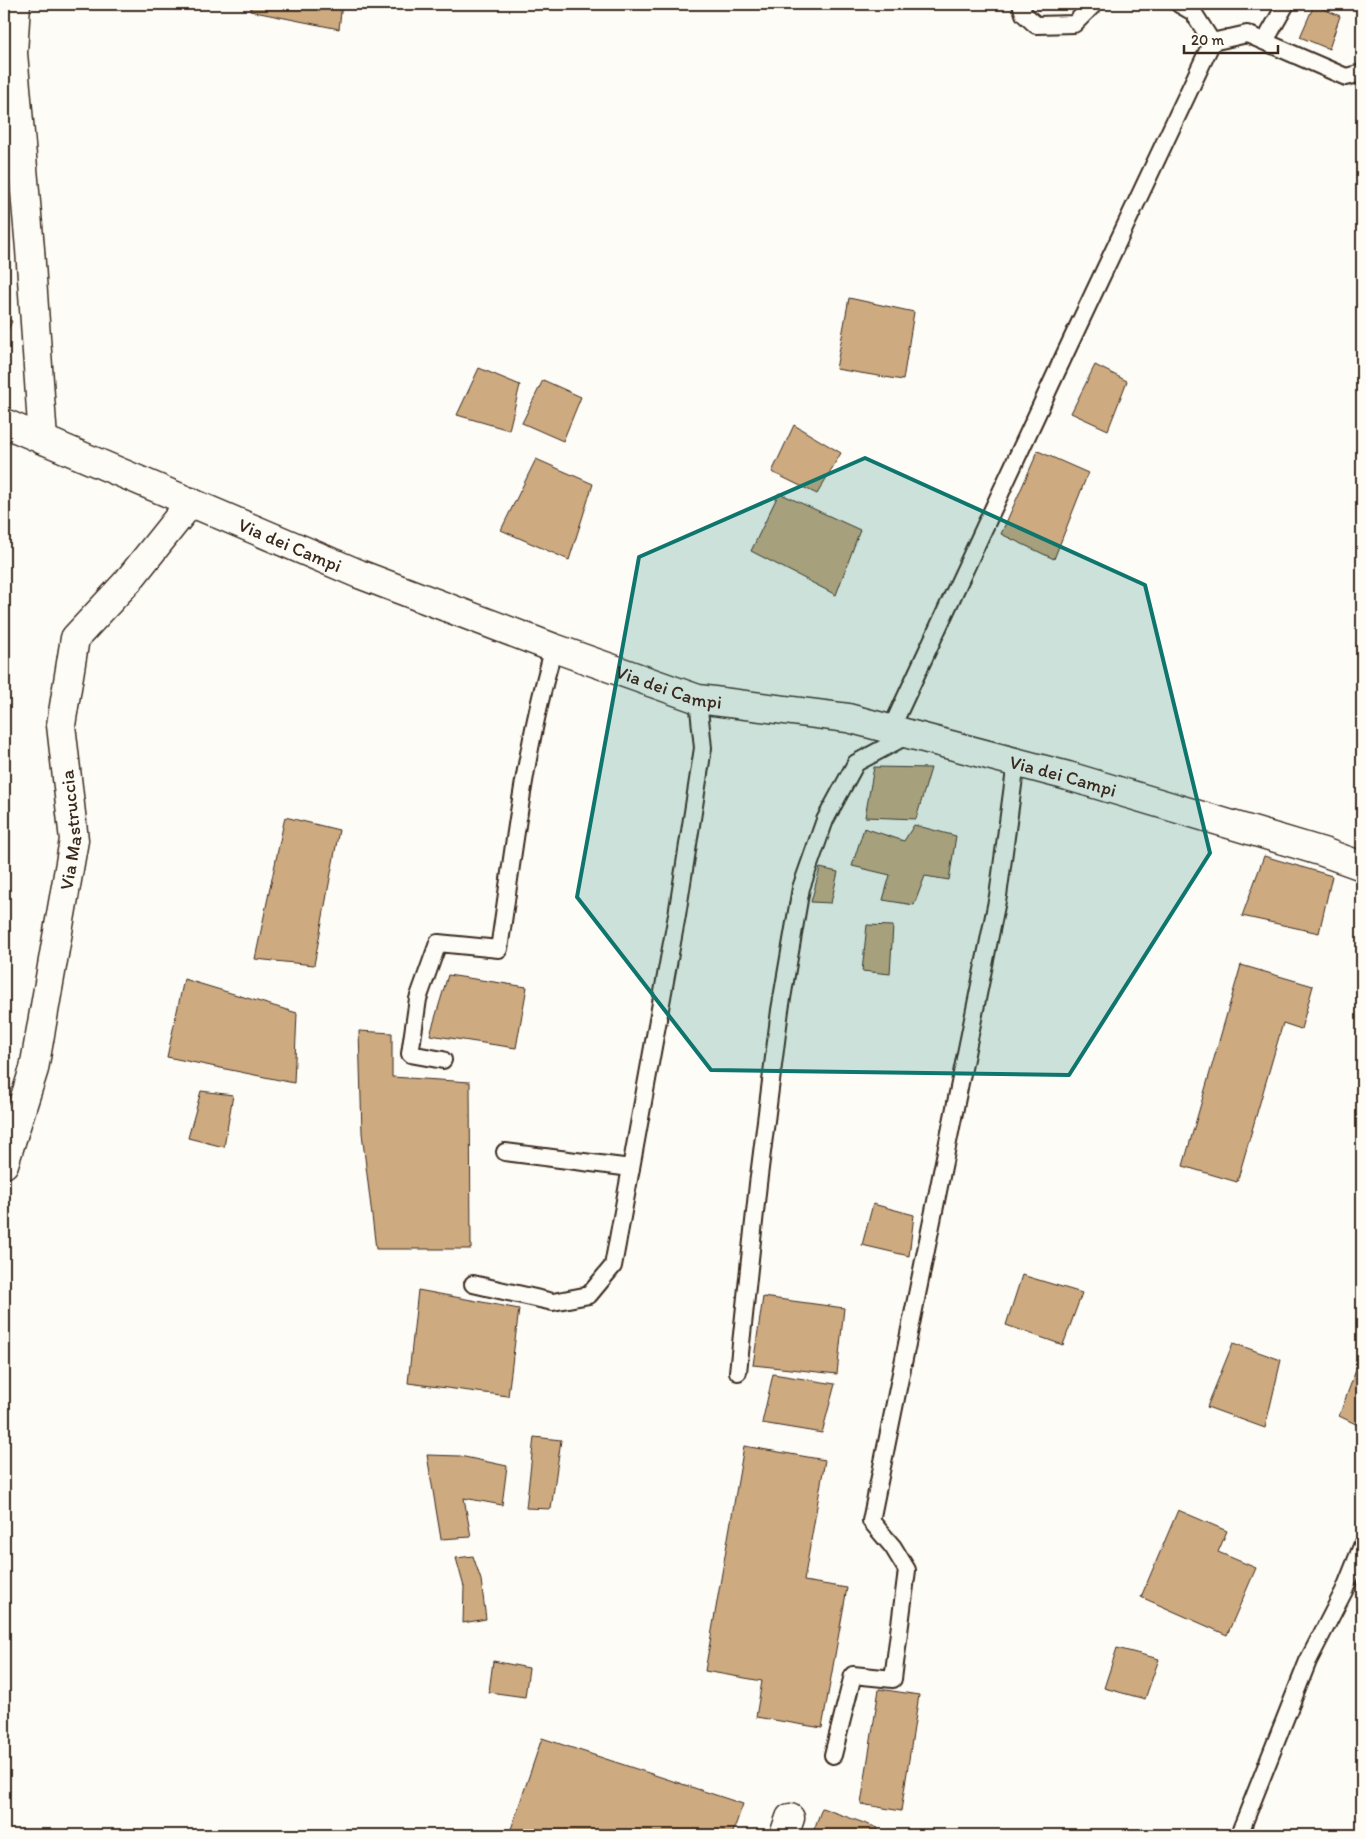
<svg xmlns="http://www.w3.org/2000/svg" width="1366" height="1839" viewBox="0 0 1366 1839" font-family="Itim,sans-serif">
  <rect width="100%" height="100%" fill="#fdfcf7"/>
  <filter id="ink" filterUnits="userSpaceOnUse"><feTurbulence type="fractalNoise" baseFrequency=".02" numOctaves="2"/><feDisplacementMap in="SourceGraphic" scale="10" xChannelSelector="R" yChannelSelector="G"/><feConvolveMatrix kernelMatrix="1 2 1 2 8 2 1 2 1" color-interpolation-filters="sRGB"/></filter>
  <g filter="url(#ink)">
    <!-- building -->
    <g fill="#cdaa80" stroke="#3b2a1e">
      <polygon points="252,4 342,4 339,29 250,11"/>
      <polygon points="1314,5 1340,16 1329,49 1300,37"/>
      <polygon points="849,298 914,312 903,380 836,369"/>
      <polygon points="4,318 12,321 4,340"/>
      <polygon points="1095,365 1127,381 1108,430 1071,413"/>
      <polygon points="479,368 520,385 509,430 457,415"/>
      <polygon points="543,380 581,397 563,441 522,423"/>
      <polygon points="794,425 841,453 817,494 772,472"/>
      <polygon points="1038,451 1088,473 1054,559 1001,534"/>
      <polygon points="536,459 593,484 569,560 501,530"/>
      <polygon points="779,493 860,530 836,595 751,551"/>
      <polygon points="874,767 931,768 916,819 865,817"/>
      <polygon points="285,817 339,830 314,965 255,959"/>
      <polygon points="914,825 956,836 949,880 925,876 914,905 883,900 890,875 852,866 864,828 904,841"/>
      <polygon points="1264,856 1332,876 1319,933 1242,916"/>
      <polygon points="820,868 838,872 831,903 811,902"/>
      <polygon points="867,925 893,926 890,974 862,971"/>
      <polygon points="1241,965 1313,986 1301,1029 1283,1023 1237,1182 1183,1166"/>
      <polygon points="448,975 527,987 516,1048 430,1035"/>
      <polygon points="184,979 297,1013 294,1083 167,1057"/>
      <polygon points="359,1031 392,1033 392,1077 470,1082 471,1249 376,1249 362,1133"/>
      <polygon points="201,1091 233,1095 224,1147 188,1138"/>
      <polygon points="873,1204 914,1215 909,1256 862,1245"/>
      <polygon points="1022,1275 1082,1293 1063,1345 1006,1325"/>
      <polygon points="418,1290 519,1309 508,1396 408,1383"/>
      <polygon points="763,1297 844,1308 837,1374 753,1365"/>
      <polygon points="1233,1343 1281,1360 1265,1428 1207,1407"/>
      <polygon points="1362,1354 1362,1427 1339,1416"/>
      <polygon points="773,1374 835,1384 822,1433 762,1423"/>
      <polygon points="534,1437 561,1440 551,1509 526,1508"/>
      <polygon points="744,1446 825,1460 804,1581 847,1588 822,1728 756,1717 762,1681 705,1671"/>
      <polygon points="427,1455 460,1456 507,1466 502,1505 464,1498 471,1537 441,1539"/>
      <polygon points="1178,1510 1227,1531 1218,1552 1256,1568 1227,1635 1141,1597"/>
      <polygon points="473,1556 481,1580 486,1619 463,1623 464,1587 456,1558"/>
      <polygon points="1117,1648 1159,1659 1145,1699 1104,1688"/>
      <polygon points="493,1661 529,1668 525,1697 489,1692"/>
      <polygon points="879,1689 919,1695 901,1811 861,1804"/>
      <polygon points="542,1738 743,1804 732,1835 573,1835 568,1834 567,1835 509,1835"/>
      <polygon points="822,1808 878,1828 876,1835 812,1835"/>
    </g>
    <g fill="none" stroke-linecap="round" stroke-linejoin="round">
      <!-- lane casing -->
      <g stroke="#3b2a1e" stroke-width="20">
        <g id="lane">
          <polyline points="1021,4 1024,14 1036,25 1074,24 1094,4"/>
          <polyline points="1265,41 1286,4"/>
          <polyline points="1212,42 1247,34 1346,77 1362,73"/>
          <polyline points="891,729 1064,356 1212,42 1193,12 1179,4"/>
          <path d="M443 1060 410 1054 418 999 438 943 499 949C514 849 525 746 554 648"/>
          <polyline points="505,1152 631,1168 677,915 703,748 698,699"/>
          <polyline points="473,1284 553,1302 589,1295 613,1266 631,1168"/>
          <polyline points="738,1372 758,1184 780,1010 801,888 825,820 856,763 910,734"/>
          <polyline points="833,1755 853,1675 893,1679 907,1570 893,1547 871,1521 998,896 1016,763"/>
          <polyline points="1239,1835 1308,1661 1344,1591 1362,1546"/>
        </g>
      </g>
      <!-- street casing -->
      <g stroke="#3b2a1e" stroke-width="31">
        <g id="street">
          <polyline points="16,4 13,53 30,249 43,440"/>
          <path id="s1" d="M4 423 359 574 554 648 698 699 848 718 1068 776 1323 852 1362 866"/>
          <path id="s2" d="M4 1164 34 1069 74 840 61 725 75 638 128 581 191 502"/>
          <polyline points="784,1835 790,1818"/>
        </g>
      </g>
      <!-- lane -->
      <use href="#lane" stroke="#fdfcf7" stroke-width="16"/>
      <!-- street -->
      <use href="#street" stroke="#fdfcf7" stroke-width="28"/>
    </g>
  </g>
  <!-- marked area -->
  <path fill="#0f766e" fill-opacity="0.2" stroke="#0f766e" stroke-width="4" stroke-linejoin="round" d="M865 458 1145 585 1210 853 1069 1075 711 1070 577 897 639 557Z"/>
  <g text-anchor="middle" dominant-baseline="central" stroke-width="5" stroke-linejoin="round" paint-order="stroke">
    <!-- street labels -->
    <g font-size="19" fill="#3b2a1e" stroke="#fdfcf7">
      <text stroke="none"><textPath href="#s1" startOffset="311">Via dei Campi</textPath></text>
      <text stroke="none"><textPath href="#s1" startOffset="716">Via dei Campi</textPath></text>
      <text stroke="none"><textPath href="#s1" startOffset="1121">Via dei Campi</textPath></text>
      <text stroke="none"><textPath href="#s2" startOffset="342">Via Mastruccia</textPath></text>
    </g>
  </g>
  <!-- margin -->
  <rect width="1366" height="1839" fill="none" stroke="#fdfcf7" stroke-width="20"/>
  <rect x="10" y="10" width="1346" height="1819" fill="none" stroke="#3b2a1e" stroke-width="2" filter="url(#ink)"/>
  <!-- scale -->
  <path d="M1184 45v8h94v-8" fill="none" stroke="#3b2a1e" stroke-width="2.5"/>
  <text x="1191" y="45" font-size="15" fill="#3b2a1e" stroke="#fdfcf7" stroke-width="4" paint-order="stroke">20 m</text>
</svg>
